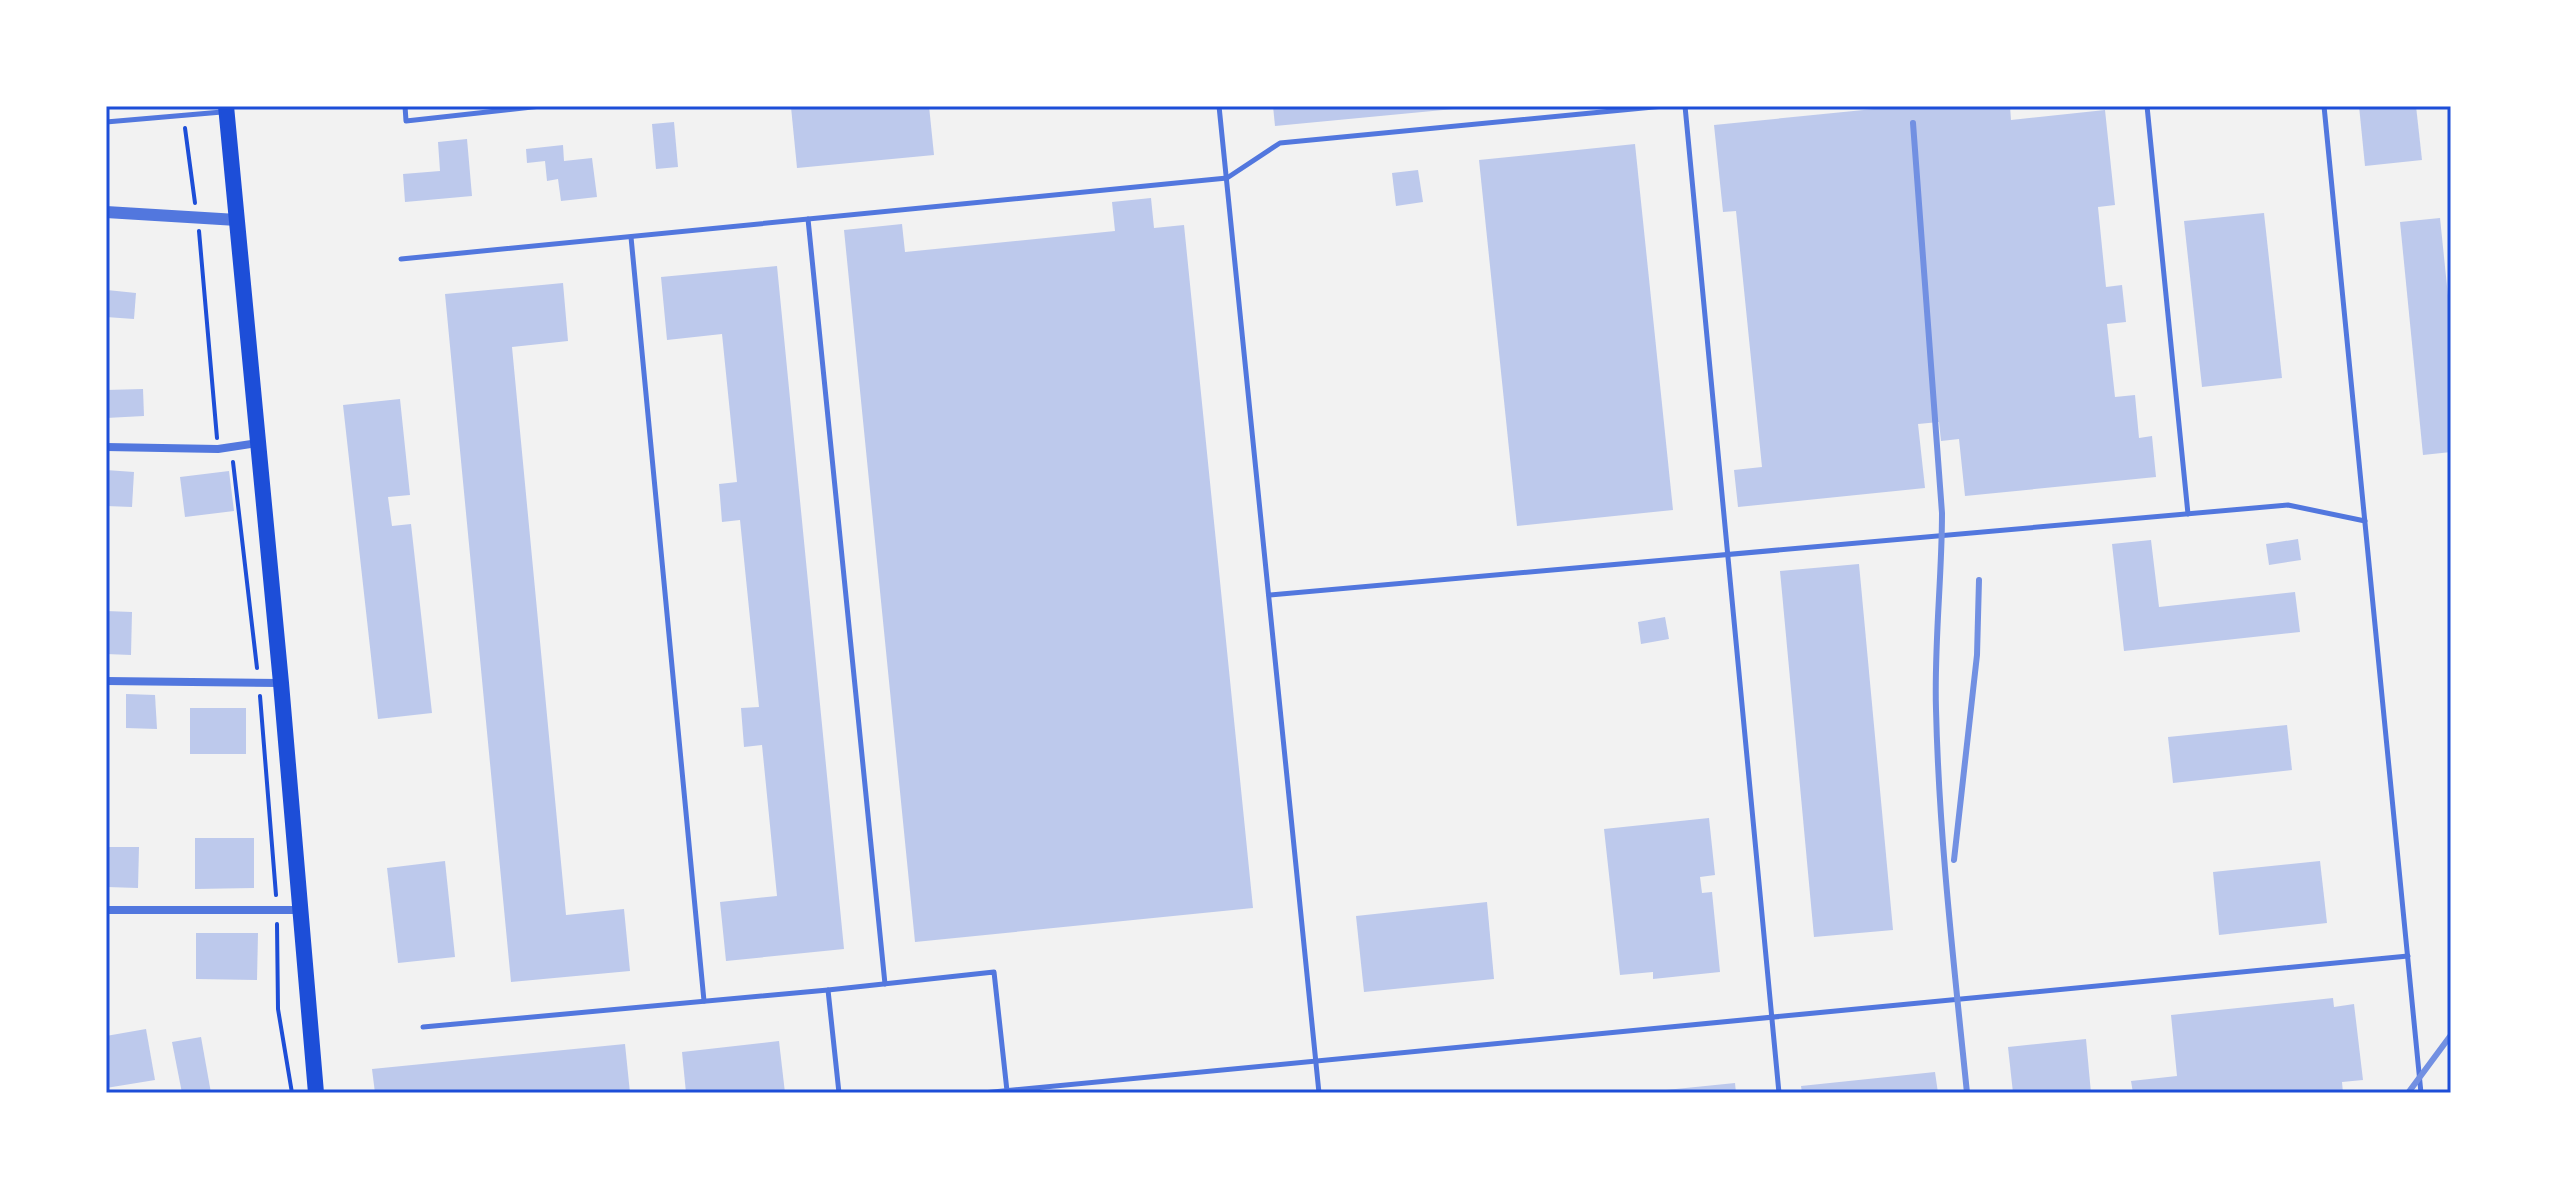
<svg xmlns="http://www.w3.org/2000/svg" width="2557" height="1199" viewBox="0 0 2557 1199" font-family="'Playfair Display',serif">
  <rect width="100%" height="100%" fill="#f2f2f2"/>
  <!-- building -->
  <g fill="#bdc9ec">
    <polygon points="929,106 934,155 797,168 791,107"/>
    <polygon points="1273,106 1464,106 1464,108 1275,126"/>
    <polygon points="1904,106 2010,106 2011,120 2105,110 2115,205 2098,207 2106,287 2122,285 2126,322 2107,324 2115,397 2135,395 2139,438 2152,436 2156,477 1965,496 1959,439 1941,441 1939,422 1918,424 1925,488 1738,507 1734,470 1762,467 1736,211 1723,212 1714,125"/>
    <polygon points="2359,106 2416,106 2422,160 2365,166"/>
    <polygon points="674,122 678,167 656,169 652,124"/>
    <polygon points="467,139 472,196 405,202 403,174 440,171 438,142"/>
    <polygon points="1635,144 1673,510 1517,526 1479,160"/>
    <polygon points="563,145 564,161 592,158 597,197 561,201 558,179 547,181 545,161 527,163 526,149"/>
    <polygon points="1418,170 1423,202 1396,206 1392,173"/>
    <polygon points="1151,198 1154,228 1184,225 1253,908 915,942 844,230 902,224 905,252 1115,231 1112,202"/>
    <polygon points="2264,213 2282,378 2202,387 2184,221"/>
    <polygon points="2440,218 2451,325 2451,452 2423,455 2400,222"/>
    <polygon points="777,266 844,949 726,961 720,902 777,896 762,745 744,747 741,708 759,707 740,520 722,522 719,484 737,482 722,334 667,340 661,277"/>
    <polygon points="563,283 568,341 512,347 566,915 624,909 630,971 511,982 445,294"/>
    <polygon points="107,290 136,293 134,319 106,317"/>
    <polygon points="143,389 144,416 106,418 106,390"/>
    <polygon points="400,399 410,495 388,497 392,526 411,524 432,713 378,719 343,405"/>
    <polygon points="106,470 134,472 132,507 106,506"/>
    <polygon points="229,471 234,511 185,517 180,477"/>
    <polygon points="2298,539 2301,560 2269,565 2266,544"/>
    <polygon points="2151,540 2159,607 2295,592 2300,632 2124,651 2112,544"/>
    <polygon points="1859,564 1893,930 1814,937 1780,571"/>
    <polygon points="106,611 132,612 131,655 106,654"/>
    <polygon points="1665,617 1669,639 1641,644 1638,622"/>
    <polygon points="126,694 155,695 157,729 126,728"/>
    <rect x="190" y="708" width="56" height="46"/>
    <polygon points="2287,725 2292,770 2173,783 2168,737"/>
    <polygon points="1709,818 1715,875 1700,877 1702,893 1712,892 1720,972 1653,979 1653,972 1620,975 1604,829"/>
    <polygon points="195,838 254,838 254,888 195,889"/>
    <polygon points="108,847 139,847 138,888 107,887"/>
    <polygon points="445,861 455,957 398,963 387,868"/>
    <polygon points="2320,861 2327,923 2219,935 2213,872"/>
    <polygon points="1487,902 1494,979 1364,992 1356,916"/>
    <polygon points="196,933 258,933 257,980 196,979"/>
    <polygon points="2333,998 2334,1007 2354,1004 2363,1080 2342,1082 2343,1093 2133,1093 2131,1081 2177,1076 2171,1015"/>
    <polygon points="146,1029 155,1080 106,1088 106,1036"/>
    <polygon points="201,1037 211,1093 182,1093 172,1042"/>
    <polygon points="2086,1039 2091,1093 2013,1093 2008,1047"/>
    <polygon points="779,1041 785,1093 686,1093 682,1052"/>
    <polygon points="625,1044 630,1093 375,1093 372,1069"/>
    <polygon points="1935,1072 1938,1093 1802,1093 1801,1086"/>
    <polygon points="1735,1083 1736,1093 1656,1093 1656,1091"/>
  </g>
  <g fill="none" stroke-linecap="round" stroke-linejoin="round">
    <!-- path -->
    <g stroke="#1d4ed8" stroke-width="4">
      <polyline points="185,128 195,203"/>
      <polyline points="199,231 217,438"/>
      <polyline points="233,462 257,668"/>
      <polyline points="260,696 276,895"/>
      <polyline points="277,924 278,1009 292,1093"/>
    </g>
    <!-- service -->
    <g stroke="#5277de" stroke-width="5">
      <polyline points="405,106 406,121 541,106"/>
      <polyline points="1219,106 1319,1093"/>
      <polyline points="1685,106 1779,1093"/>
      <polyline points="2147,106 2188,514"/>
      <polyline points="2324,106 2421,1093"/>
      <polyline points="106,122 222,112"/>
      <polyline points="808,219 885,984"/>
      <polyline points="631,237 704,1001"/>
      <polyline points="401,259 1227,178 1280,143 1664,106"/>
      <polyline points="1269,595 2288,505 2365,521"/>
      <polyline points="828,990 994,972 1007,1091"/>
      <polyline points="423,1027 828,990 839,1093"/>
      <polyline points="983,1093 2408,956"/>
    </g>
    <!-- minor -->
    <g stroke="#5277de" stroke-width="8">
      <polyline points="106,447 218,449 258,443"/>
      <polyline points="106,681 280,683"/>
      <polyline points="106,910 301,910"/>
    </g>
    <!-- tertiary -->
    <polyline stroke="#5277de" stroke-width="12" points="106,212 237,220"/>
    <!-- trunk -->
    <polyline stroke="#1d4ed8" stroke-width="16" points="226,106 281,683 316,1093"/>
    <!-- rail -->
    <g stroke="#7290e2" stroke-width="6">
      <path d="M1913 123 1942 513C1942 578 1934 644 1936 709 1939 837 1954 965 1967 1093"/>
      <polyline points="1954,860 1977,655 1979,580"/>
      <polyline points="2408,1093 2451,1035"/>
    </g>
  </g>
  <!-- border -->
  <rect width="2557" height="1199" fill="none" stroke="#ffffff" stroke-width="216"/>
  <rect x="108" y="108" width="2341" height="983" fill="none" stroke="#1d4ed8" stroke-width="3"/>
</svg>
